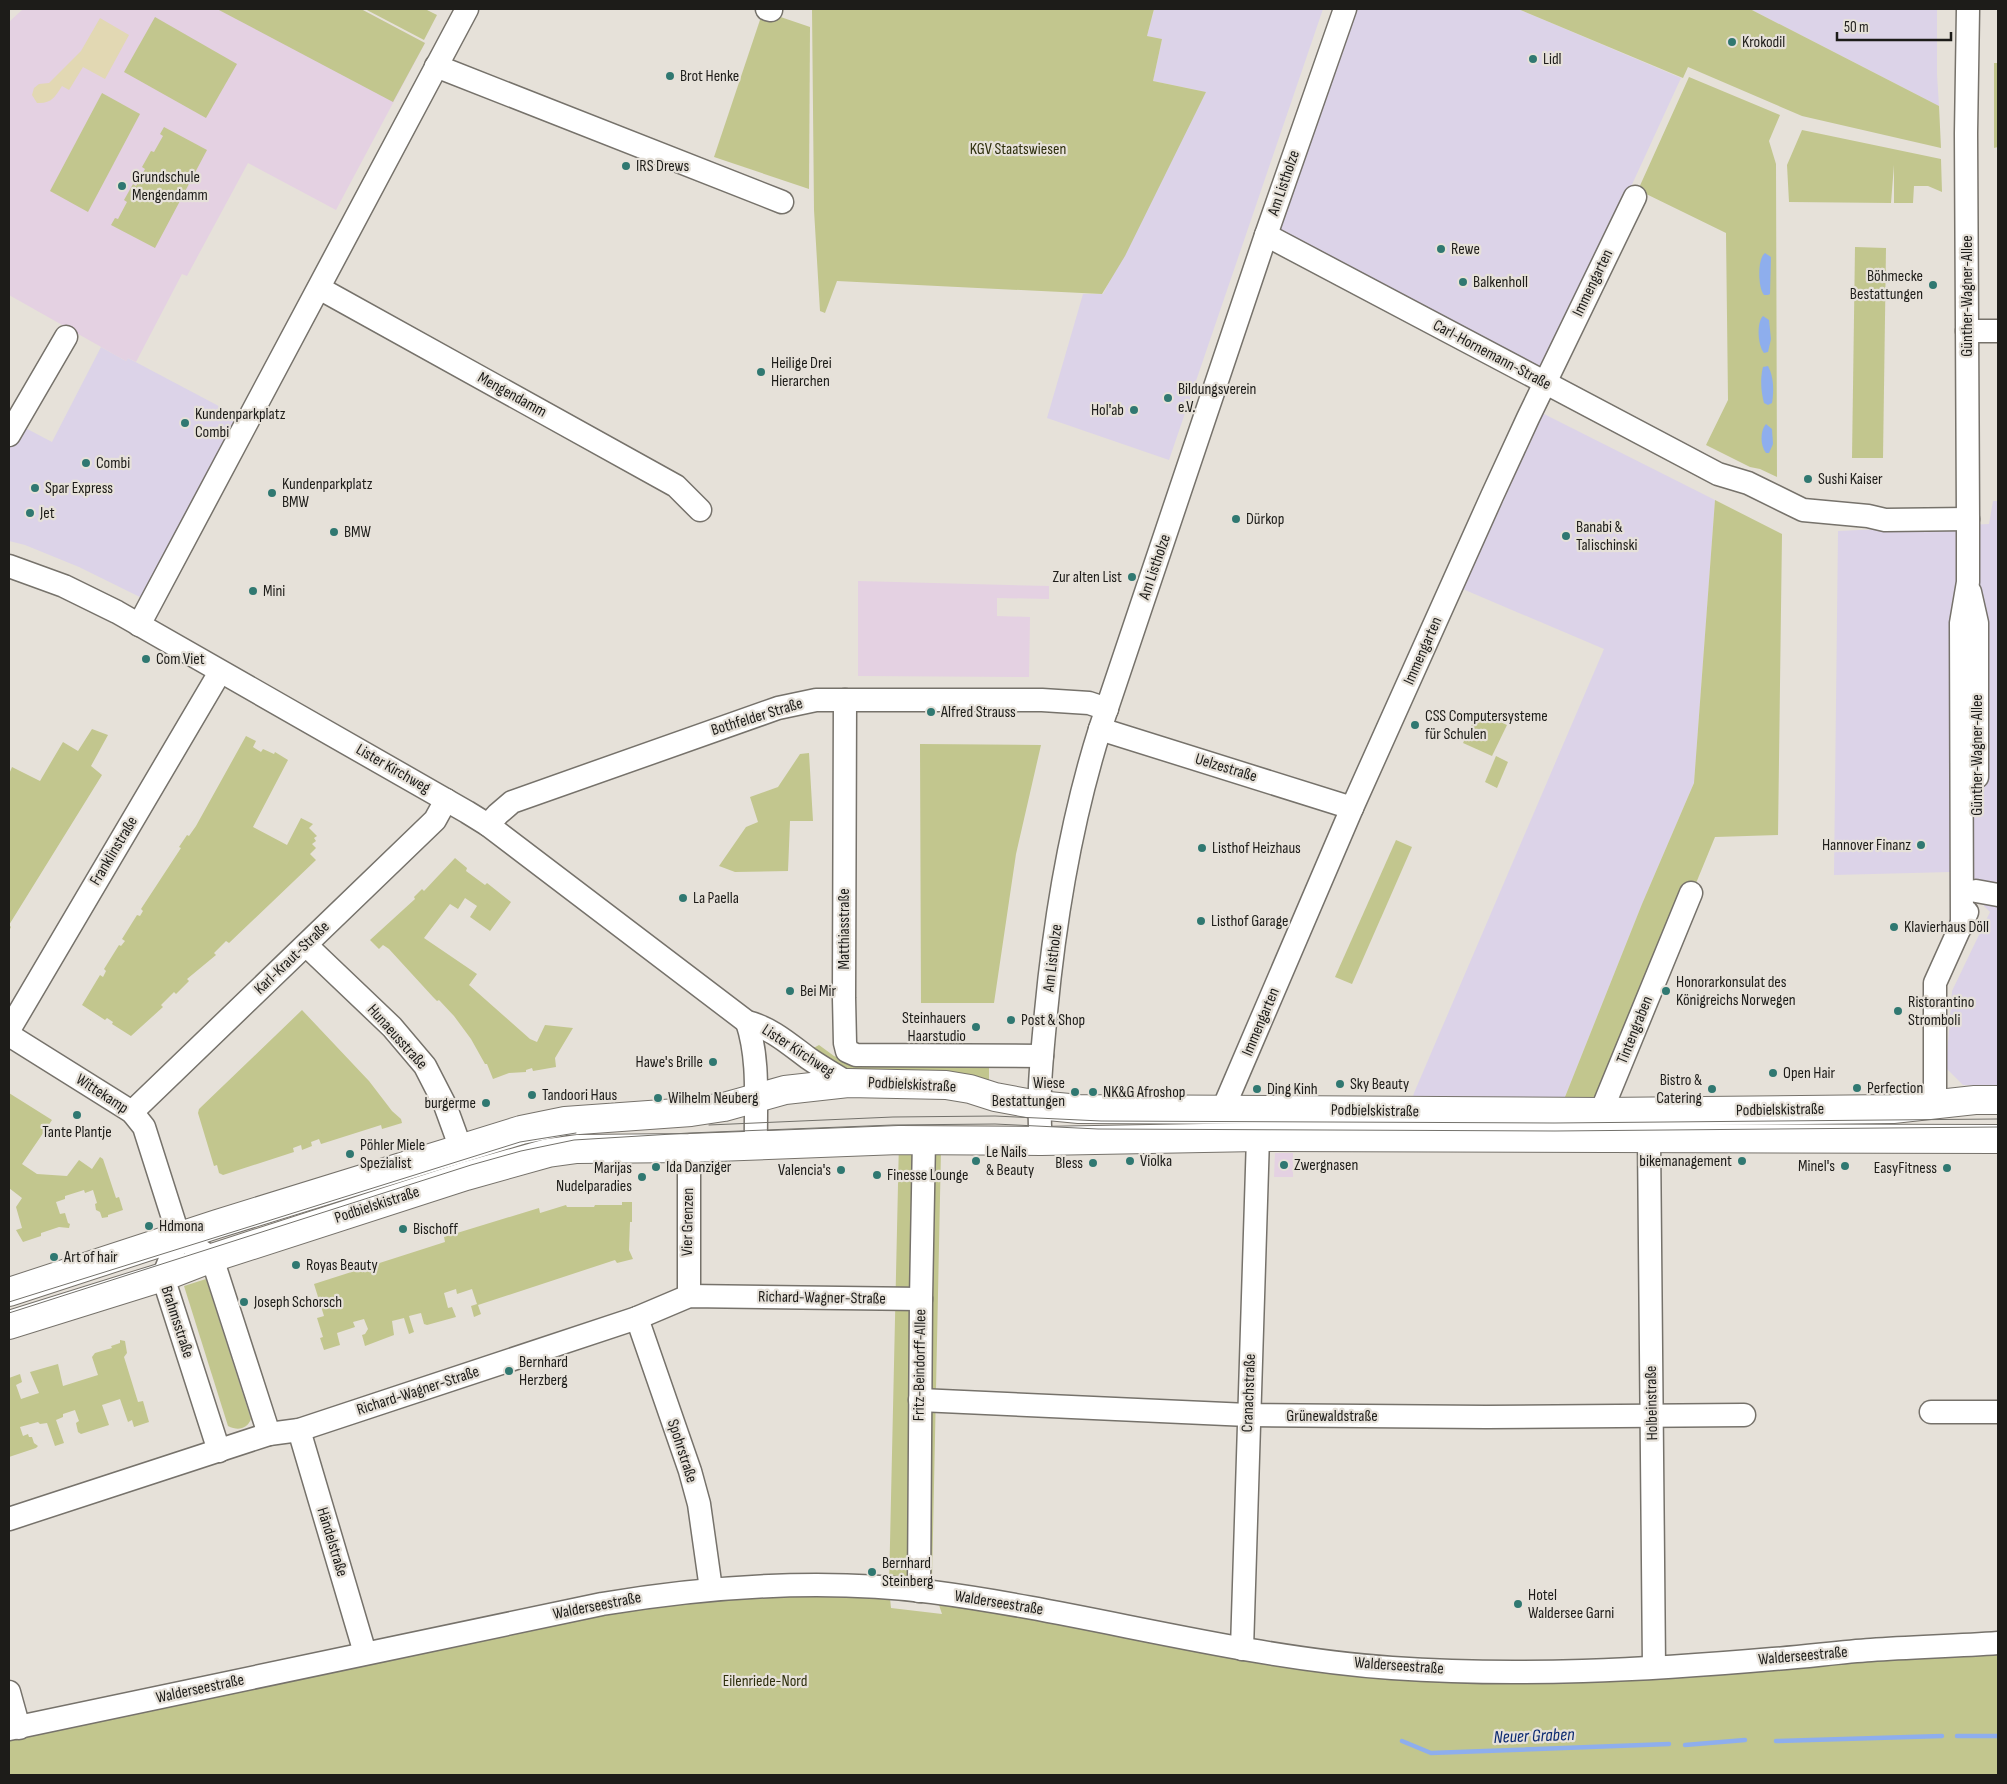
<svg xmlns="http://www.w3.org/2000/svg" width="2007" height="1784" viewBox="0 0 2007 1784" font-family="'Sofia Sans Condensed',sans-serif">
  <rect width="100%" height="100%" fill="#e6e1d9"/>
  <!-- commercial -->
  <g fill="#dcd3e8">
    <polygon points="1154,9 1323,9 1169,460 1047,418 1083,294 1103,294 1206,92 1153,81 1162,39 1147,36"/>
    <polygon points="1345,9 1518,9 1681,78 1629,191 1545,383 1266,235"/>
    <polygon points="1750,9 1937,9 1937,75 1939,106"/>
    <polygon points="101,347 126,361 128,358 247,421 150,602 79,567 25,545 9,541 9,435 16,423 52,442"/>
    <polygon points="1538,411 1715,500 1694,783 1642,904 1559,1112 1409,1111 1414,1093 1604,649 1458,587"/>
    <polygon points="1993,501 1998,501 1998,1087 1963,1085 1946,1068 1952,991 1990,912 1951,872 1834,875 1838,531 1989,524"/>
  </g>
  <!-- education -->
  <g fill="#e4d1e2">
    <polygon points="23,9 361,9 425,43 336,210 248,163 187,276 182,274 136,362 128,358 126,361 9,295 9,22"/>
    <polygon points="858,581 1049,586 1049,599 997,598 997,616 1030,617 1029,677 858,676"/>
    <polygon points="1275,1153 1293,1153 1293,1177 1274,1177"/>
  </g>
  <!-- green -->
  <g fill="#c2c68e" fill-rule="evenodd">
    <polygon points="217,9 361,9 425,43 393,102"/>
    <polygon points="365,9 425,9 437,15 424,40"/>
    <polygon points="812,9 1154,9 1147,36 1162,39 1153,81 1206,92 1125,256 1102,294 837,281 825,313 820,311 814,210"/>
    <polygon points="1518,9 1750,9 1939,106 1941,148 1802,116 1688,67 1683,78"/>
    <polygon points="763,11 810,27 809,189 714,157"/>
    <polygon points="155,17 237,64 206,118 124,72"/>
    <polygon points="1994,63 1998,63 1998,147 1994,148"/>
    <polygon points="1689,77 1780,115 1769,141 1776,164 1777,477 1760,469 1750,467 1706,445 1728,400 1726,233 1638,190"/>
    <polygon points="102,93 140,114 88,212 50,191"/>
    <polygon points="164,127 207,150 155,248 111,225 115,218 118,219 127,202 124,200 133,184 136,186 145,169 142,167 151,151 154,152 163,136 160,134"/>
    <polygon points="1802,130 1941,159 1942,192 1928,186 1914,186 1913,203 1894,203 1894,165 1891,203 1789,202 1787,165"/>
    <polygon points="1855,247 1886,248 1883,458 1852,458"/>
    <polygon points="1715,500 1782,534 1778,835 1715,837 1606,1102 1561,1107 1642,904 1694,783"/>
    <polygon points="1478,712 1507,725 1492,756 1463,743"/>
    <polygon points="92,729 108,735 91,766 102,775 9,925 11,927 9,931 9,774 12,767 40,781 63,742 78,751"/>
    <polygon points="246,736 256,741 253,747 261,752 263,749 274,754 275,752 288,760 253,827 287,845 301,818 313,824 309,828 317,836 314,838 316,841 312,844 316,848 310,854 316,860 229,943 226,941 214,953 216,955 187,979 189,981 176,994 174,992 161,1005 163,1007 131,1036 112,1024 113,1022 107,1018 105,1020 82,1005 100,975 103,977 106,971 104,969 119,945 121,946 125,941 122,939 137,915 140,916 143,911 141,909 181,848 179,847 187,835 189,836 196,826"/>
    <polygon points="920,744 1041,745 1016,854 994,1003 921,1003"/>
    <polygon points="809,753 813,821 790,821 788,871 735,872 719,866 746,827 758,822 750,797 778,787 800,754"/>
    <polygon points="1496,756 1508,762 1497,788 1485,782"/>
    <polygon points="1396,840 1412,847 1352,984 1335,977"/>
    <polygon points="455,858 467,868 466,871 485,885 487,883 511,902 490,931 470,917 477,906 465,898 458,909 450,904 424,938 477,974 469,985 530,1039 537,1042 545,1025 573,1028 555,1058 556,1067 533,1071 532,1068 526,1070 526,1072 509,1073 493,1079 487,1064 485,1064 471,1039 454,1016 439,1000 437,1001 433,997 389,949 383,945 379,949 370,940 415,899 414,897 422,889 424,891"/>
    <polygon points="302,1010 369,1081 392,1111 401,1119 402,1123 382,1129 381,1125 321,1144 319,1139 311,1142 312,1146 302,1150 301,1145 293,1148 294,1152 223,1175 219,1173 217,1165 214,1166 198,1113 199,1109"/>
    <polygon points="819,1045 834,1056 845,1060 989,1061 989,1085 853,1071 832,1065 810,1050"/>
    <polygon points="9,1093 52,1120 22,1164 37,1174 67,1176 79,1160 92,1169 100,1157 103,1159 116,1198 119,1197 123,1210 108,1215 108,1217 102,1218 100,1212 96,1210 95,1204 97,1203 93,1190 85,1193 84,1190 65,1196 65,1199 56,1202 60,1214 65,1213 68,1223 70,1224 69,1228 59,1227 41,1233 41,1236 23,1242 16,1230 22,1228 16,1207 22,1198 9,1188"/>
    <path d="M899 1140 941 1150 932 1581 935 1593 1392 1668 1998 1643V1775H9V1729L602 1604 889 1588ZM889 1588 935 1593 942 1614 891 1608Z"/>
    <polygon points="622,1202 632,1202 632,1222 630,1222 629,1250 633,1259 617,1263 615,1260 478,1305 481,1314 474,1317 471,1306 477,1304 472,1289 457,1294 456,1289 444,1293 448,1308 452,1307 456,1317 427,1325 424,1324 421,1313 409,1316 414,1332 409,1334 404,1318 392,1321 394,1335 365,1346 362,1335 365,1334 368,1329 364,1319 353,1322 355,1327 337,1333 340,1345 324,1350 320,1338 323,1337 317,1318 324,1316 314,1284 445,1242 444,1237 539,1208 540,1213 566,1205 567,1207 594,1207 595,1205 622,1205"/>
    <path d="M206 1279 251 1419C247 1429 238 1431 228 1426L184 1286Z"/>
    <polygon points="120,1340 125,1341 127,1353 124,1357 138,1402 143,1401 149,1422 134,1427 132,1420 128,1422 120,1399 102,1405 109,1425 81,1434 78,1432 76,1423 79,1421 75,1410 63,1414 63,1417 56,1420 64,1443 55,1446 47,1423 40,1424 38,1422 20,1427 23,1436 28,1434 29,1437 32,1437 34,1443 38,1446 36,1448 9,1457 9,1378 20,1374 22,1382 16,1385 21,1399 39,1393 30,1372 58,1364 63,1386 98,1375 92,1357 95,1353 112,1348 111,1346 120,1343"/>
  </g>
  <!-- sand -->
  <path fill="#e2d8b3" d="M100 18 129 35 105 79 83 67 69 90 62 86C55 97 51 104 37 103L32 95 34 88 39 84 49 83 81 51Z"/>
  <!-- water -->
  <g fill="#8eaeed">
    <path d="M1765 253 1771 257 1770 294 1768 295H1764C1758 288 1757 259 1765 253Z"/>
    <path d="M1763 316 1769 320 1771 339 1768 352 1764 353C1758 346 1756 323 1763 316Z"/>
    <path d="M1768 366C1774 377 1774 391 1772 403L1768 405 1764 403C1761 392 1760 378 1763 367Z"/>
    <path d="M1766 424 1772 429 1773 444 1769 453H1766C1760 446 1760 430 1766 424Z"/>
  </g>
  <g fill="none" stroke-linecap="round" stroke-linejoin="round">
    <!-- stream -->
    <g stroke="#8eaeed" stroke-width="4.5">
      <polyline points="1957,1736 1998,1736"/>
      <polyline points="1402,1741 1431,1753 1669,1744"/>
      <polyline points="1776,1741 1942,1736"/>
      <polyline points="1685,1745 1745,1740"/>
    </g>
    <!-- minor casing -->
    <g stroke="#76726b" stroke-width="25">
      <g id="minor">
        <polyline points="767,9 771,10"/>
        <polyline points="436,66 782,202"/>
        <polyline points="1266,235 1718,474 1748,483 1803,510 1868,516 1885,520 1968,519"/>
        <polyline points="319,288 676,486 700,510"/>
        <polyline points="1967,331 1998,331"/>
        <polyline points="9,435 66,337"/>
        <path d="M9 566 64 586 117 612 467 812 488 825 747 1022C771 1028 788 1043 808 1058 821 1067 835 1075 848 1083"/>
        <polyline points="1970,592 1977,623 1977,777"/>
        <polyline points="139,625 467,9"/>
        <polyline points="845,700 844,998 845,1043 847,1051 856,1055 1042,1056"/>
        <polyline points="1100,729 1352,808"/>
        <polyline points="488,825 498,814 512,802 778,708 816,700 1042,700 1089,703 1107,709"/>
        <polyline points="1976,891 1998,895"/>
        <polyline points="1962,926 1961,623 1968,582 1968,519 1966,133 1968,9"/>
        <polyline points="306,945 392,1027 425,1066 445,1105 461,1149"/>
        <path d="M747 1022C760 1061 755 1105 756 1146"/>
        <polyline points="9,1030 220,672"/>
        <polyline points="9,1035 132,1112 144,1127 179,1237"/>
        <polyline points="1935,1104 1935,983 1967,912"/>
        <polyline points="1223,1109 1352,808 1492,496 1528,418 1635,197"/>
        <polyline points="132,1112 435,820 446,800"/>
        <polyline points="1601,1112 1691,893"/>
        <polyline points="1649,1138 1654,1667"/>
        <path d="M1041 1141C1037 1097 1042 1056 1046 1012 1055 917 1071 821 1100 729L1266 235 1345 9"/>
        <polyline points="179,1237 163,1277 219,1451"/>
        <polyline points="179,1237 212,1258 269,1434"/>
        <polyline points="689,1296 689,1148"/>
        <polyline points="637,1318 690,1471 699,1504 711,1589"/>
        <polyline points="920,1400 1248,1415 1486,1417 1744,1415"/>
        <polyline points="1931,1412 1998,1412"/>
        <polyline points="299,1430 365,1653"/>
        <polyline points="9,1519 269,1434 299,1430 637,1318 689,1296 921,1299"/>
        <polyline points="919,1591 921,1299 924,1140"/>
        <polyline points="1242,1649 1258,1137"/>
        <polyline points="9,1692 19,1728"/>
        <path d="M9 1729 602 1604C711 1586 822 1578 932 1592 1086 1612 1237 1657 1392 1668 1519 1677 1647 1670 1773 1659 1806 1657 1838 1652 1871 1650 1914 1647 1956 1646 1998 1643"/>
      </g>
    </g>
    <!-- major casing -->
    <g stroke="#76726b" stroke-width="30">
      <g id="major">
        <polyline points="9,1292 217,1224 521,1130 565,1121 691,1112 724,1107 785,1090 848,1083 946,1085 970,1089 995,1097 1038,1105 1079,1109 1601,1112 1893,1109 1975,1100 1998,1100"/>
        <polyline points="9,1325 163,1277 212,1258 466,1176 548,1153 577,1149 689,1148 899,1140 1041,1141 1258,1137 1998,1139"/>
      </g>
    </g>
    <!-- minor -->
    <use href="#minor" stroke="#fff" stroke-width="22"/>
    <!-- major -->
    <use href="#major" stroke="#fff" stroke-width="28"/>
    <!-- tram -->
    <g stroke="#73716b" stroke-width="1">
      <polyline points="709,1125 893,1117 995,1116 1101,1121 1554,1123 1998,1119"/>
      <polyline points="9,1302 520,1142 576,1133"/>
      <polyline points="9,1313 471,1165 521,1151 574,1140 689,1133 893,1125 995,1124 1098,1129 1555,1131 1998,1127"/>
    </g>
  </g>
  <!-- markers -->
  <g fill="#307871" stroke="#e6e1d9" stroke-width="2">
    <circle cx="1732" cy="42" r="5"/>
    <circle cx="1533" cy="59" r="5"/>
    <circle cx="670" cy="76" r="5"/>
    <circle cx="626" cy="166" r="5"/>
    <circle cx="122" cy="186" r="5"/>
    <circle cx="1441" cy="249" r="5"/>
    <circle cx="1463" cy="282" r="5"/>
    <circle cx="1933" cy="285" r="5"/>
    <circle cx="761" cy="372" r="5"/>
    <circle cx="1168" cy="398" r="5"/>
    <circle cx="1134" cy="410" r="5"/>
    <circle cx="185" cy="423" r="5"/>
    <circle cx="86" cy="463" r="5"/>
    <circle cx="1808" cy="479" r="5"/>
    <circle cx="35" cy="488" r="5"/>
    <circle cx="272" cy="493" r="5"/>
    <circle cx="30" cy="513" r="5"/>
    <circle cx="1236" cy="519" r="5"/>
    <circle cx="334" cy="532" r="5"/>
    <circle cx="1566" cy="536" r="5"/>
    <circle cx="1132" cy="577" r="5"/>
    <circle cx="253" cy="591" r="5"/>
    <circle cx="146" cy="659" r="5"/>
    <circle cx="931" cy="712" r="5"/>
    <circle cx="1415" cy="725" r="5"/>
    <circle cx="1921" cy="845" r="5"/>
    <circle cx="1202" cy="848" r="5"/>
    <circle cx="683" cy="898" r="5"/>
    <circle cx="1201" cy="921" r="5"/>
    <circle cx="1894" cy="927" r="5"/>
    <circle cx="790" cy="991" r="5"/>
    <circle cx="1666" cy="991" r="5"/>
    <circle cx="1898" cy="1011" r="5"/>
    <circle cx="1011" cy="1020" r="5"/>
    <circle cx="976" cy="1027" r="5"/>
    <circle cx="713" cy="1062" r="5"/>
    <circle cx="1773" cy="1073" r="5"/>
    <circle cx="1340" cy="1084" r="5"/>
    <circle cx="1857" cy="1088" r="5"/>
    <circle cx="1257" cy="1089" r="5"/>
    <circle cx="1712" cy="1089" r="5"/>
    <circle cx="1075" cy="1092" r="5"/>
    <circle cx="1093" cy="1092" r="5"/>
    <circle cx="532" cy="1095" r="5"/>
    <circle cx="658" cy="1098" r="5"/>
    <circle cx="486" cy="1103" r="5"/>
    <circle cx="77" cy="1115" r="5"/>
    <circle cx="350" cy="1154" r="5"/>
    <circle cx="976" cy="1161" r="5"/>
    <circle cx="1130" cy="1161" r="5"/>
    <circle cx="1742" cy="1161" r="5"/>
    <circle cx="1093" cy="1163" r="5"/>
    <circle cx="1284" cy="1165" r="5"/>
    <circle cx="1845" cy="1166" r="5"/>
    <circle cx="656" cy="1167" r="5"/>
    <circle cx="1947" cy="1168" r="5"/>
    <circle cx="841" cy="1170" r="5"/>
    <circle cx="877" cy="1175" r="5"/>
    <circle cx="642" cy="1177" r="5"/>
    <circle cx="149" cy="1226" r="5"/>
    <circle cx="403" cy="1229" r="5"/>
    <circle cx="54" cy="1257" r="5"/>
    <circle cx="296" cy="1265" r="5"/>
    <circle cx="244" cy="1302" r="5"/>
    <circle cx="509" cy="1371" r="5"/>
    <circle cx="872" cy="1572" r="5"/>
    <circle cx="1518" cy="1604" r="5"/>
  </g>
  <g text-anchor="middle" dominant-baseline="central" stroke-width="4.5" stroke-linejoin="round" paint-order="stroke">
    <!-- poi labels -->
    <g font-size="16" fill="#1d1c19" stroke="#e6e1d9" text-anchor="start">
      <text x="1742" y="42">Krokodil</text>
      <text x="1543" y="59">Lidl</text>
      <text x="680" y="76">Brot Henke</text>
      <text x="636" y="166">IRS Drews</text>
      <text x="132" y="177">Grundschule<tspan x="132" dy="18">Mengendamm</tspan></text>
      <text x="1451" y="249">Rewe</text>
      <text x="1923" y="276" text-anchor="end">Böhmecke<tspan x="1923" dy="18">Bestattungen</tspan></text>
      <text x="1473" y="282">Balkenholl</text>
      <text x="771" y="363">Heilige Drei<tspan x="771" dy="18">Hierarchen</tspan></text>
      <text x="1178" y="389">Bildungsverein<tspan x="1178" dy="18">e.V.</tspan></text>
      <text x="1124" y="410" text-anchor="end">Hol'ab</text>
      <text x="195" y="414">Kundenparkplatz<tspan x="195" dy="18">Combi</tspan></text>
      <text x="96" y="463">Combi</text>
      <text x="1818" y="479">Sushi Kaiser</text>
      <text x="282" y="484">Kundenparkplatz<tspan x="282" dy="18">BMW</tspan></text>
      <text x="45" y="488">Spar Express</text>
      <text x="40" y="513">Jet</text>
      <text x="1246" y="519">Dürkop</text>
      <text x="1576" y="527">Banabi &amp;<tspan x="1576" dy="18">Talischinski</tspan></text>
      <text x="344" y="532">BMW</text>
      <text x="1122" y="577" text-anchor="end">Zur alten List</text>
      <text x="263" y="591">Mini</text>
      <text x="156" y="659">Com Viet</text>
      <text x="941" y="712">Alfred Strauss</text>
      <text x="1425" y="716">CSS Computersysteme<tspan x="1425" dy="18">für Schulen</tspan></text>
      <text x="1911" y="845" text-anchor="end">Hannover Finanz</text>
      <text x="1212" y="848">Listhof Heizhaus</text>
      <text x="693" y="898">La Paella</text>
      <text x="1211" y="921">Listhof Garage</text>
      <text x="1904" y="927">Klavierhaus Döll</text>
      <text x="1676" y="982">Honorarkonsulat des<tspan x="1676" dy="18">Königreichs Norwegen</tspan></text>
      <text x="800" y="991">Bei Mir</text>
      <text x="1908" y="1002">Ristorantino<tspan x="1908" dy="18">Stromboli</tspan></text>
      <text x="966" y="1018" text-anchor="end">Steinhauers<tspan x="966" dy="18">Haarstudio</tspan></text>
      <text x="1021" y="1020">Post &amp; Shop</text>
      <text x="703" y="1062" text-anchor="end">Hawe's Brille</text>
      <text x="1783" y="1073">Open Hair</text>
      <text x="1702" y="1080" text-anchor="end">Bistro &amp;<tspan x="1702" dy="18">Catering</tspan></text>
      <text x="1065" y="1083" text-anchor="end">Wiese<tspan x="1065" dy="18">Bestattungen</tspan></text>
      <text x="1350" y="1084">Sky Beauty</text>
      <text x="1867" y="1088">Perfection</text>
      <text x="1267" y="1089">Ding Kinh</text>
      <text x="1103" y="1092">NK&amp;G Afroshop</text>
      <text x="542" y="1095">Tandoori Haus</text>
      <text x="668" y="1098">Wilhelm Neuberg</text>
      <text x="476" y="1103" text-anchor="end">burgerme</text>
      <text x="77" y="1132" text-anchor="middle">Tante Plantje</text>
      <text x="360" y="1145">Pöhler Miele<tspan x="360" dy="18">Spezialist</tspan></text>
      <text x="986" y="1152">Le Nails<tspan x="986" dy="18">&amp; Beauty</tspan></text>
      <text x="1140" y="1161">Violka</text>
      <text x="1732" y="1161" text-anchor="end">bikemanagement</text>
      <text x="1083" y="1163" text-anchor="end">Bless</text>
      <text x="1294" y="1165">Zwergnasen</text>
      <text x="1835" y="1166" text-anchor="end">Minel's</text>
      <text x="666" y="1167">Ida Danziger</text>
      <text x="632" y="1168" text-anchor="end">Marijas<tspan x="632" dy="18">Nudelparadies</tspan></text>
      <text x="1937" y="1168" text-anchor="end">EasyFitness</text>
      <text x="831" y="1170" text-anchor="end">Valencia's</text>
      <text x="887" y="1175">Finesse Lounge</text>
      <text x="159" y="1226">Hdmona</text>
      <text x="413" y="1229">Bischoff</text>
      <text x="64" y="1257">Art of hair</text>
      <text x="306" y="1265">Royas Beauty</text>
      <text x="254" y="1302">Joseph Schorsch</text>
      <text x="519" y="1362">Bernhard<tspan x="519" dy="18">Herzberg</tspan></text>
      <text x="882" y="1563">Bernhard<tspan x="882" dy="18">Steinberg</tspan></text>
      <text x="1528" y="1595">Hotel<tspan x="1528" dy="18">Waldersee Garni</tspan></text>
    </g>
    <!-- park labels -->
    <g font-size="16" fill="#2d2e0c" stroke="#e6e1d9">
      <text x="1018" y="149">KGV Staatswiesen</text>
      <text x="765" y="1681">Eilenriede-Nord</text>
    </g>
    <!-- street labels -->
    <g font-size="16" fill="#1d1c19" stroke="#e6e1d9">
      <text transform="translate(1284 183) rotate(-71)">Am Listholze</text>
      <text transform="translate(1593 283) rotate(-64)">Immengarten</text>
      <text transform="translate(1967 296) rotate(-90)">Günther-Wagner-Allee</text>
      <text transform="translate(1492 355) rotate(28)">Carl-Hornemann-Straße</text>
      <text transform="translate(512 395) rotate(29)">Mengendamm</text>
      <text transform="translate(1155 567) rotate(-71)">Am Listholze</text>
      <text transform="translate(1423 651) rotate(-66)">Immengarten</text>
      <text transform="translate(757 717) rotate(-17)">Bothfelder Straße</text>
      <text transform="translate(1977 755) rotate(-90)">Günther-Wagner-Allee</text>
      <text transform="translate(1226 768) rotate(17)">Uelzestraße</text>
      <text transform="translate(393 769) rotate(30)">Lister Kirchweg</text>
      <text transform="translate(114 851) rotate(-59)">Franklinstraße</text>
      <text transform="translate(844 929) rotate(-90)">Matthiasstraße</text>
      <text transform="translate(292 958) rotate(-44)">Karl-Kraut-Straße</text>
      <text transform="translate(1053 958) rotate(-83)">Am Listholze</text>
      <text transform="translate(1261 1022) rotate(-67)">Immengarten</text>
      <text transform="translate(1635 1030) rotate(-68)">Tintengraben</text>
      <text transform="translate(397 1037) rotate(48)">Hunaeusstraße</text>
      <text transform="translate(798 1051) rotate(33)">Lister Kirchweg</text>
      <text transform="translate(912 1085) rotate(3)">Podbielskistraße</text>
      <text transform="translate(102 1094) rotate(33)">Wittekamp</text>
      <text transform="translate(1780 1110) rotate(-1)">Podbielskistraße</text>
      <text transform="translate(1375 1111) rotate(1)">Podbielskistraße</text>
      <text transform="translate(377 1205) rotate(-18)">Podbielskistraße</text>
      <text transform="translate(688 1222) rotate(-89)">Vier Grenzen</text>
      <text transform="translate(822 1298) rotate(1)">Richard-Wagner-Straße</text>
      <text transform="translate(177 1322) rotate(72)">Brahmsstraße</text>
      <text transform="translate(920 1365) rotate(-89)">Fritz-Beindorff-Allee</text>
      <text transform="translate(418 1391) rotate(-18)">Richard-Wagner-Straße</text>
      <text transform="translate(1249 1393) rotate(-88)">Cranachstraße</text>
      <text transform="translate(1652 1403) rotate(-91)">Holbeinstraße</text>
      <text x="1332" y="1416">Grünewaldstraße</text>
      <text transform="translate(682 1451) rotate(72)">Spohrstraße</text>
      <text transform="translate(332 1542) rotate(73)">Händelstraße</text>
      <text transform="translate(999 1603) rotate(9)">Walderseestraße</text>
      <text transform="translate(597 1606) rotate(-11)">Walderseestraße</text>
      <text transform="translate(1803 1656) rotate(-5)">Walderseestraße</text>
      <text transform="translate(1399 1666) rotate(4)">Walderseestraße</text>
      <text transform="translate(200 1689) rotate(-12)">Walderseestraße</text>
    </g>
    <!-- water labels -->
    <g font-size="18" font-style="italic" fill="#0c2a71" stroke="#e6e1d9">
      <text transform="translate(1534 1736) rotate(-2)">Neuer Graben</text>
    </g>
  </g>
  <!-- border -->
  <rect width="2007" height="1784" fill="none" stroke="#1d1c19" stroke-width="20"/>
  <!-- scale -->
  <path d="M1837 32v8h114v-8" fill="none" stroke="#1d1c19" stroke-width="2.5"/>
  <text x="1844" y="32" font-size="15" fill="#1d1c19" stroke="#e6e1d9" stroke-width="4" paint-order="stroke">50 m</text>
</svg>
